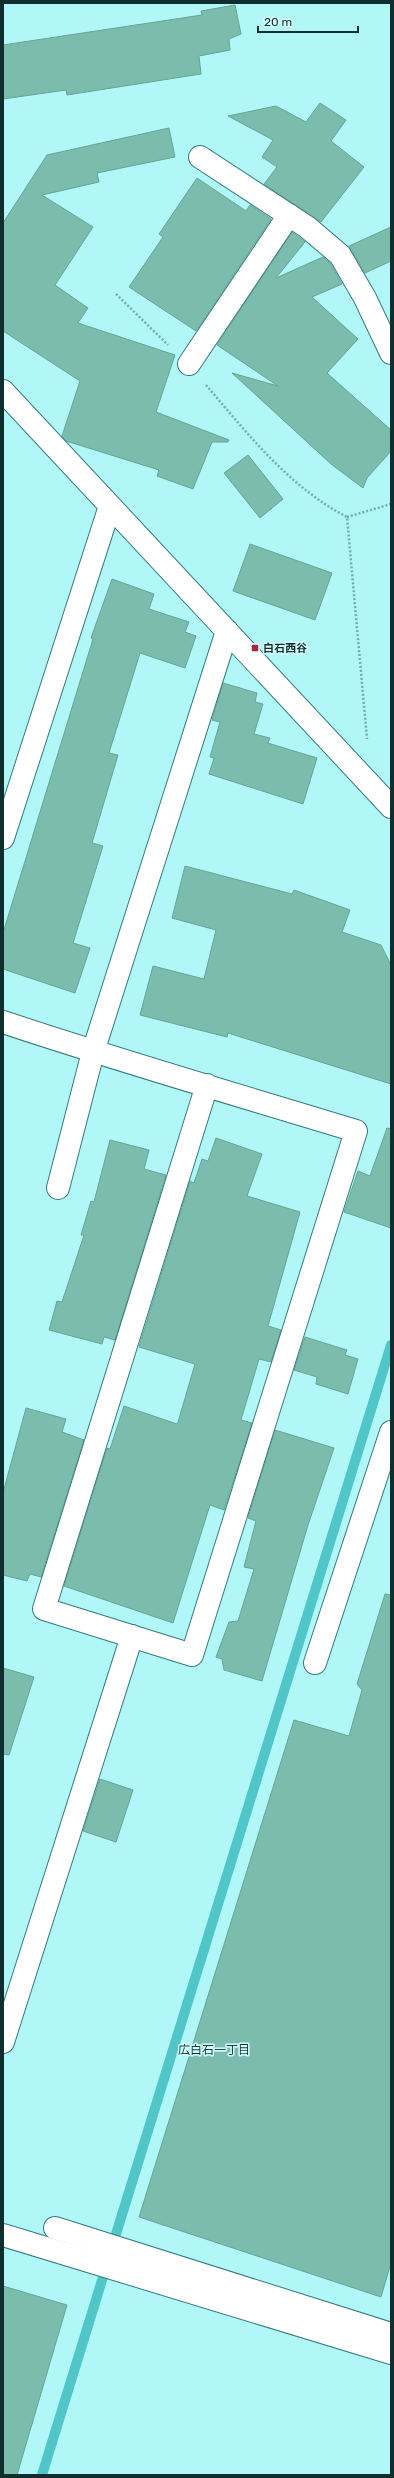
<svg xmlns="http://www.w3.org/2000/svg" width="394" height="2478" viewBox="0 0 394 2478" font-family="Rubik,'Noto Sans JP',sans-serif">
  <rect width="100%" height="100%" fill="#b1f7f8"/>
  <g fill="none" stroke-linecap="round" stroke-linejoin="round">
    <!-- stream -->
    <g stroke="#50c6c8" stroke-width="10">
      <polyline points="112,2247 391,1345"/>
      <polyline points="42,2475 107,2264"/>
    </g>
  </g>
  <!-- building -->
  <g fill="#7cbcad" stroke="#66a596">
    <polygon points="235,5 241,34 229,39 230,50 199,56 201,74 67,95 66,90 3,99 3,45 202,15 201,11"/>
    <polygon points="320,103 346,120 331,141 364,167 321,222 264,184 277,167 262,157 273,140 228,116 276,106 306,122"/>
    <polygon points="169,128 175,157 97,173 99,182 42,195 93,227 55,285 88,308 78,323 175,355 156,412 229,440 228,442 212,442 193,489 157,476 159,470 66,441 62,436 80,381 3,331 3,223 47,155"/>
    <polygon points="197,178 246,211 250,205 271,219 196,331 129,287 163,237 159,234"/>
    <polygon points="391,227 391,261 365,273 349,246"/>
    <polygon points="292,232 305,242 276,278 323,257 330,263 342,284 312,297 358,339 327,373 391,430 391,451 367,478 363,488 331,464 232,373 278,386 217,345"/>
    <polygon points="248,455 283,499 260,518 224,473"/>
    <polygon points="250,544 332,573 315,620 233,591"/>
    <polygon points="112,579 154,594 149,609 189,622 185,632 196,636 185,668 140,653 109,753 118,755 92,843 103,846 73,943 90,948 75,993 3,969 3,933 93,639 91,638"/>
    <polygon points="223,683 257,693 255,702 263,704 254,734 270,738 268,743 317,758 303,804 209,774 214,758 210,757 220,722 212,720"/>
    <polygon points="185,866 292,894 294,890 350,910 342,932 381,945 391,965 391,1084 228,1033 227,1037 140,1015 153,966 204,979 216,930 172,918"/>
    <polygon points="387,1128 391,1129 391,1228 344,1212 358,1171 370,1176"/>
    <polygon points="216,1138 262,1154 247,1196 300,1212 268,1326 281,1330 271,1362 259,1359 241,1420 252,1423 224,1510 210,1505 173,1623 64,1586 107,1448 110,1449 124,1406 177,1424 178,1422 195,1364 139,1347 190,1181 194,1183 202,1159 208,1161"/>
    <polygon points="110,1140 149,1150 144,1169 166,1175 115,1340 104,1337 102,1344 49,1330 57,1301 62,1302 84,1235 81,1235 91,1201 94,1202"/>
    <polygon points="305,1337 347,1350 345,1355 358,1359 348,1394 316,1384 317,1377 294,1370"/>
    <polygon points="26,1408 66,1419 62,1432 84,1440 41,1577 30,1574 27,1581 3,1575 3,1493"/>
    <polygon points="275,1430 334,1448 308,1525 262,1681 224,1670 222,1659 216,1657 229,1622 238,1621 254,1569 244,1567 256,1521 248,1518"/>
    <polygon points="385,1594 391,1595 391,2263 381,2297 139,2217 294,1720 349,1736 362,1690 357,1684"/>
    <polygon points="3,1668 34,1677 9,1755 3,1754"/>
    <polygon points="100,1779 133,1790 116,1842 83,1831"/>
    <polygon points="3,2286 67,2305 17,2475 3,2475"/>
  </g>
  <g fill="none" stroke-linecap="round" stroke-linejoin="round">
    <!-- minor casing -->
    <g stroke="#357b7c" stroke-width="24">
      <g id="minor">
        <polyline points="200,157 307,227 340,255 365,298 391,353"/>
        <polyline points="189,364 289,215"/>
        <polyline points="3,391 391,807"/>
        <polyline points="3,838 110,506"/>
        <path d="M3 1022C120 1061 238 1095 356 1131L192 1655 44 1609 207 1085"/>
        <polyline points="58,1188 93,1052 227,631"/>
        <polyline points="315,1663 391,1432"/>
        <polyline points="3,2042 132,1636"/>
        <polyline points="55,2228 391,2334"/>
        <polyline points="3,2235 391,2353"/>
      </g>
    </g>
    <!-- path -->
    <g stroke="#75acad" stroke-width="2.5" stroke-dasharray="2 2" stroke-linecap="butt">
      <polyline points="116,294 168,345"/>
      <path d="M206 385C248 434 289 487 347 517L367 739"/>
      <polyline points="347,517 391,504"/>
    </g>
    <!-- minor -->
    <use href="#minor" stroke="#fff" stroke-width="22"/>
  </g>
  <!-- markers -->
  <rect fill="#b4223e" stroke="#d6ffff" stroke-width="1.5" x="251" y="644" width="8" height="8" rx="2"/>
  <g text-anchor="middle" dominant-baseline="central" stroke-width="3" stroke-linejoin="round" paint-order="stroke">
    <!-- poi labels -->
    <g font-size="11" font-weight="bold" fill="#102e2e" stroke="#d6ffff" text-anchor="start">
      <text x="263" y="648">白石西谷</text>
    </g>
    <!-- neighbourhood labels -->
    <g font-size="12" fill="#123738" stroke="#d6ffff">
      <text x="214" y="2050">広白石一丁目</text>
    </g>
  </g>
  <!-- border -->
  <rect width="394" height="2478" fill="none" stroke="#102e2e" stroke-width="8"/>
  <!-- scale -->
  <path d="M258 26v6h100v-6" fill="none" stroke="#102e2e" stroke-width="2"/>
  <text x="264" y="26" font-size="12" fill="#102e2e" stroke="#d6ffff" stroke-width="3" paint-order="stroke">20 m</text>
</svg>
